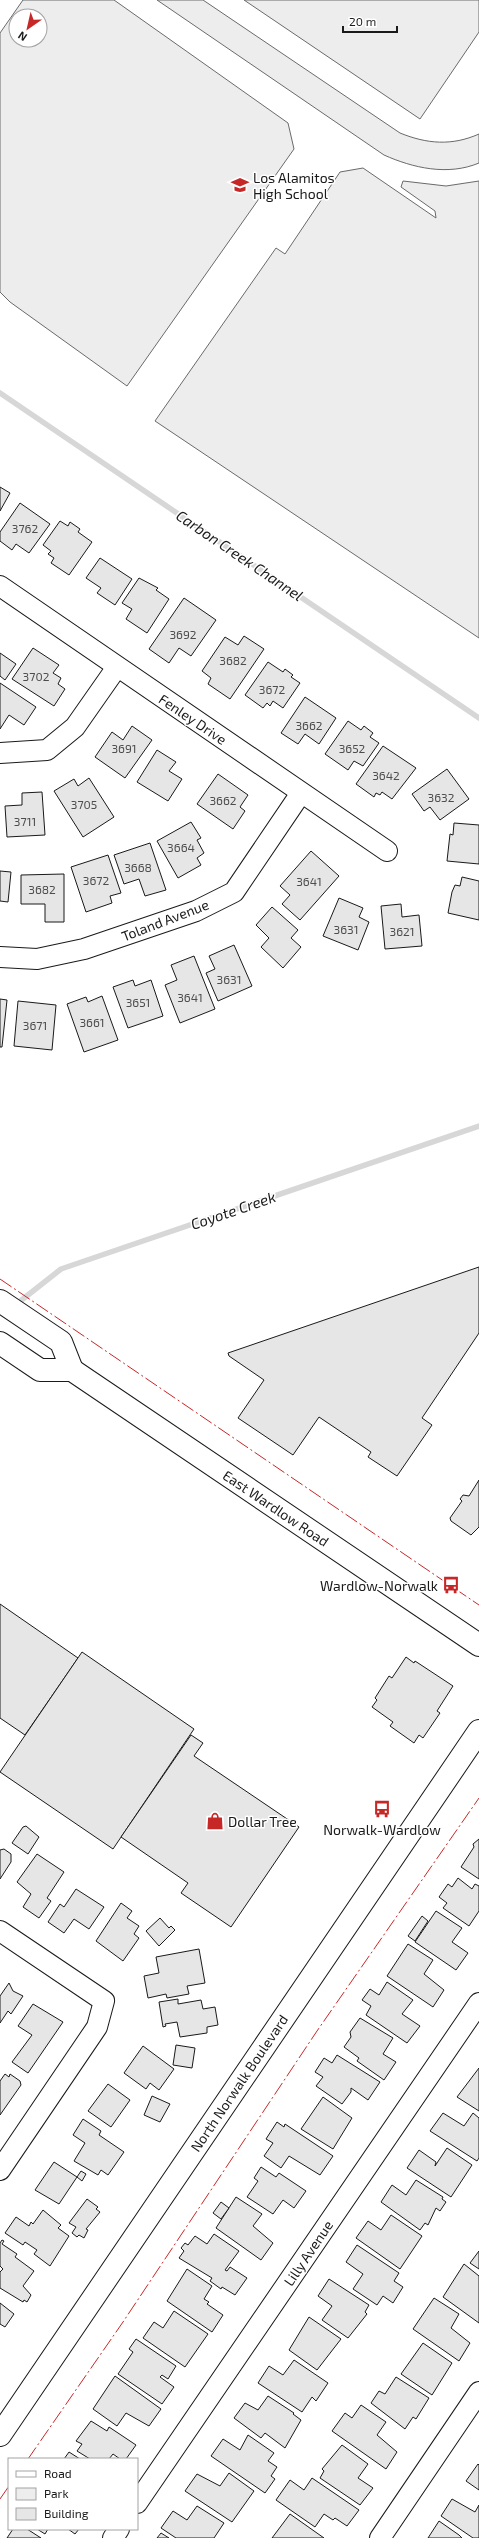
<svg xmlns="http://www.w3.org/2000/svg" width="479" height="2538" viewBox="0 0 479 2538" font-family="'Exo 2',sans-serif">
  <rect width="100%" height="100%" fill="#fff"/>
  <!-- green -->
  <g fill="#ededed" stroke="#6a6a6a" fill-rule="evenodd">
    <path d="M23 0H114L288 123 294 149 127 386 10 302 0 292V33ZM16 16H40V40H16Z"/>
    <path d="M157 0H203L400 133C427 144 452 146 479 134V163C448 176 413 168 384 155Z"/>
    <polygon points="244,0 479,0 479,32 420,119"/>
    <polygon points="363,168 436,218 435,211 401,187 403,181 446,186 479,181 479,638 155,421 276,248 285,254 340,172"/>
  </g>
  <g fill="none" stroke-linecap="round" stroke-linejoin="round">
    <!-- stream -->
    <g stroke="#d7d7d7" stroke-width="5.5">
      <polyline points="0,393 479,718"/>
      <polyline points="14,1306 61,1269 479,1126"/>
    </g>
  </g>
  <!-- building -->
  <g fill="#e6e6e6" stroke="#1a1a1a">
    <polygon points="0,487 10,493 0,511"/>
    <polygon points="20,503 50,524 29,553 16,544 12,550 0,541 0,532"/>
    <polygon points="60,521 68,526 70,522 80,529 78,532 92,542 69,575 51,563 54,558 48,554 51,551 43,545"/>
    <polygon points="100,558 132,579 115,605 97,593 101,588 86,578"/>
    <polygon points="139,578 158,588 156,590 169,599 147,633 126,619 132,609 122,603"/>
    <polygon points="184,598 216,620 191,656 179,648 169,663 149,649"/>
    <polygon points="244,636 264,649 230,699 208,684 211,678 202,671 225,637 238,645"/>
    <polygon points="33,648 59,665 53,673 61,678 58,684 65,689 54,706 12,679"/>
    <polygon points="0,653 16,664 5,680 0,676"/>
    <polygon points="268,662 283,672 285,669 293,675 291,677 300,683 283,708 273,701 270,706 267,703 263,708 245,695"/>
    <polygon points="0,683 36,707 24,725 9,715 0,729"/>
    <polygon points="305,697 336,718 319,744 305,734 298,744 281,733"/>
    <polygon points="348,721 361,730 364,726 373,733 370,737 379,743 363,766 354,761 348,770 325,754"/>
    <polygon points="132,726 152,740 125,778 95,757 112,732 123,740"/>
    <polygon points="383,746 416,768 392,799 382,792 380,795 376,793 374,797 356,784"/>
    <polygon points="157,750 176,762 169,771 182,779 168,801 137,782"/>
    <polygon points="447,769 469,799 440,820 430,807 424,811 412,794"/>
    <polygon points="218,774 248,795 240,807 245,811 233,829 197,804"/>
    <polygon points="89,778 114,817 83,837 54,791 74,779 78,786"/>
    <polygon points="42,792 45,835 7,837 5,806 22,805 22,793"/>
    <polygon points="191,822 201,838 197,840 204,853 197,858 201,865 178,878 157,841"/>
    <polygon points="454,823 479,825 479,864 447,861 450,834 453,835"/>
    <polygon points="150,843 166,890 145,896 139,879 124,884 114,855"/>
    <polygon points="311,851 339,876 300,920 282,904 290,895 280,886"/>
    <polygon points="108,855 121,893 110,896 112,903 86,912 71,867"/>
    <polygon points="0,871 11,872 8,902 0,901"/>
    <polygon points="64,874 64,922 45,922 45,904 21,904 21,875"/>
    <polygon points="462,877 479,881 479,920 448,913 452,892 455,885 460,886"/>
    <polygon points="339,898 363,908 359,917 369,922 358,950 323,936"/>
    <polygon points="401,904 402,917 419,915 422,946 385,949 381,906"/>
    <polygon points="272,907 298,930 291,938 301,947 283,968 261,947 269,938 256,925"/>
    <polygon points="234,945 252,986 218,1001 206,973 215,969 209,956"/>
    <polygon points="194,956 215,1009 180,1023 165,985 177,980 171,965"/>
    <polygon points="133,980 135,986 151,980 163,1016 128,1028 113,987"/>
    <polygon points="102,996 118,1040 84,1052 67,1004 86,997 88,1002"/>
    <polygon points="0,999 7,1000 2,1047 0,1047"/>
    <polygon points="18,1001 56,1005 52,1050 14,1046"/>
    <polygon points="479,1267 479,1333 422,1418 432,1425 397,1476 368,1457 371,1452 319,1417 293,1455 238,1418 264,1380 229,1356 228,1353"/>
    <polygon points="479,1480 479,1527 471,1535 451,1521 450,1518 462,1501 460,1499 463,1495 469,1496"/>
    <polygon points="0,1604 78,1658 25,1735 0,1718"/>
    <polygon points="82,1652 194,1729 113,1849 0,1772"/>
    <polygon points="406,1657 414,1663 415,1661 453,1686 437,1711 440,1713 423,1738 419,1735 414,1743 390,1726 393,1722 372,1707 377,1700 375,1698 389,1676 392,1678"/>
    <polygon points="191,1735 203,1743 194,1756 299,1827 231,1927 181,1893 188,1883 121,1837"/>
    <polygon points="26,1826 39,1837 28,1854 12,1843 23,1827"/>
    <polygon points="479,1839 479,1879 461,1867 474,1847 473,1844"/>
    <polygon points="4,1849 11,1854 11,1862 0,1879 0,1850"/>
    <polygon points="37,1854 64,1872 47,1898 51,1901 39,1918 23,1907 31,1894 17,1882"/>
    <polygon points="458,1878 472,1889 475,1884 479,1886 479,1911 469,1926 443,1908 447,1903 439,1897 448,1884 452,1887"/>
    <polygon points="76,1889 104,1907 89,1929 74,1919 64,1933 48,1922 60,1904 64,1907"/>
    <polygon points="121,1903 132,1911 127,1918 139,1926 134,1934 139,1938 123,1961 96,1941"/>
    <polygon points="436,1911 462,1928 452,1942 468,1953 456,1970 415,1942"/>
    <polygon points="422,1916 428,1921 415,1941 408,1936"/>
    <polygon points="160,1918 169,1928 171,1926 175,1930 159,1946 146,1931"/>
    <polygon points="408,1944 433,1960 424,1974 444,1990 433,2007 387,1976"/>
    <polygon points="199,1949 205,1983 187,1986 189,1994 167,1998 166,1994 148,1998 144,1976 159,1973 156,1957"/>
    <polygon points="387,1982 413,2000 402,2014 420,2026 407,2043 366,2015 371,2006 362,2000 370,1989 379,1995"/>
    <polygon points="9,1983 13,1991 23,1996 11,2014 8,2011 0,2023 0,1996"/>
    <polygon points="178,1999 178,2004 201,2000 203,2009 215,2007 218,2025 207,2027 207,2033 180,2037 177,2022 165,2024 166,2026 163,2027 159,2002"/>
    <polygon points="33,2004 63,2022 28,2073 12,2062 32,2035 18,2026"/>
    <polygon points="360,2018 393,2038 383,2054 396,2062 384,2080 357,2061 359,2058 344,2047 351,2037 350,2032"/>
    <polygon points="176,2045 195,2048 192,2068 173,2065"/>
    <polygon points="143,2046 174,2069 159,2090 150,2083 146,2089 124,2073"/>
    <polygon points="337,2055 380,2082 368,2100 351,2088 351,2092 342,2104 316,2086 323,2077 315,2072 324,2058 332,2063"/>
    <polygon points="479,2068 479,2111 457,2097"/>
    <polygon points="5,2074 9,2077 10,2074 20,2081 21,2085 0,2115 0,2081"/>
    <polygon points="108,2084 130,2100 111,2127 88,2111"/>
    <polygon points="152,2096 170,2104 160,2122 144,2115"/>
    <polygon points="323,2097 352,2118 333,2149 301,2129"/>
    <polygon points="443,2113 464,2126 473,2113 479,2118 479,2158 477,2161 430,2131"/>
    <polygon points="83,2119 101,2131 99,2135 124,2152 108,2175 101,2170 98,2175 74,2161 85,2143 73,2135"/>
    <polygon points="277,2122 284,2127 285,2124 333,2156 320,2175 289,2156 281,2168 264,2156 273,2143 266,2139"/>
    <polygon points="447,2148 472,2165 451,2197 407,2168 419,2150 436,2162 435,2166"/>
    <polygon points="54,2162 77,2177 81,2171 86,2174 82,2181 77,2177 59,2204 35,2190"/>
    <polygon points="261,2167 276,2177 279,2173 306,2191 294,2208 283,2200 273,2214 247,2197 258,2181 254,2178"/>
    <polygon points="416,2180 443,2197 442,2199 446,2202 440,2211 436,2208 428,2225 425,2223 420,2230 381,2202 392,2185 406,2195"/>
    <polygon points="236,2197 262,2214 253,2226 273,2243 261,2260 216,2228"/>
    <polygon points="87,2199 98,2207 96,2209 100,2212 86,2229 88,2230 84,2238 79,2235 77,2237 72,2233 76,2227 69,2223"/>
    <polygon points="221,2202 229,2208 221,2219 213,2213"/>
    <polygon points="43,2210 61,2225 58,2228 69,2236 50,2266 34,2254 37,2250 25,2242 23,2245 5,2233 16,2217 29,2226 31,2222 33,2224"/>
    <polygon points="391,2215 422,2236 400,2269 356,2238 368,2221 381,2230"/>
    <polygon points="214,2234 239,2251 225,2270 227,2271 230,2267 247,2278 235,2295 222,2287 221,2289 210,2281 212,2278 179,2258 184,2251 181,2248 185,2243 188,2245 195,2236 207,2244"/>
    <polygon points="2,2240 4,2241 2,2244 17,2254 15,2257 34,2271 23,2286 31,2295 27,2302 24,2300 23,2302 0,2288 0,2272 3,2269 0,2266 0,2243"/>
    <polygon points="357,2245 399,2273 394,2281 403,2287 393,2303 383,2296 377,2305 353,2289 363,2274 346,2262"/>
    <polygon points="479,2251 479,2269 470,2263"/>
    <polygon points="464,2264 479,2276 479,2323 443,2297"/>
    <polygon points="187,2269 212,2286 204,2299 209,2302 207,2304 223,2315 212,2332 167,2301"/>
    <polygon points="329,2279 369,2305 365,2312 367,2314 348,2338 322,2320 332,2306 318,2296"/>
    <polygon points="434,2298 459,2314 451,2328 470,2343 459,2361 413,2329"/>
    <polygon points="0,2303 14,2314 5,2327 0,2324"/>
    <polygon points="174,2311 208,2334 185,2367 143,2338 154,2322 163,2328"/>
    <polygon points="309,2317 341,2339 317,2370 289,2350"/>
    <polygon points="136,2339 176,2366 168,2379 162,2375 160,2377 174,2387 162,2404 118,2374 133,2352 129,2349"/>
    <polygon points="423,2343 452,2363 432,2395 401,2374"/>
    <polygon points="294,2360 328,2383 316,2401 312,2397 302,2412 258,2383 269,2366 283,2375"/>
    <polygon points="115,2376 161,2409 149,2426 126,2413 117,2426 93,2409"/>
    <polygon points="396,2377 429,2398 416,2419 413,2417 405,2429 371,2403 379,2391 385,2394"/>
    <polygon points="268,2396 294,2413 293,2414 301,2420 285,2448 265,2433 261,2438 234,2418 245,2403 258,2410"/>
    <polygon points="361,2405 386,2422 377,2435 397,2452 386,2469 332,2431 345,2413 352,2418"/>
    <polygon points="91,2421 107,2431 109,2427 136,2445 126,2459 120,2459 113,2454 109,2459 90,2459 77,2451 82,2444 76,2441"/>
    <polygon points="248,2435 274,2453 268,2461 277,2467 271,2476 275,2479 265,2493 211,2456 223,2439 240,2450"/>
    <polygon points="342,2445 368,2464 358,2478 373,2488 360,2505 320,2478 324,2471 322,2469"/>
    <polygon points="69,2452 80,2459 64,2459"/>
    <polygon points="478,2464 479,2465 479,2490 466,2481"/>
    <polygon points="229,2473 254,2491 232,2522 185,2491 197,2474 220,2486"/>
    <polygon points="312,2478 359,2510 347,2526 335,2518 333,2520 324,2514 315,2527 276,2500 290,2480 304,2490"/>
    <polygon points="452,2499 475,2512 479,2505 479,2538 473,2538 441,2516"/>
    <polygon points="197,2506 224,2523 214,2538 176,2538 161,2528 173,2511 187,2520"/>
    <polygon points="290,2514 324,2538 272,2538"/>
    <polygon points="439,2521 459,2535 462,2538 428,2538"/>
    <polygon points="13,2529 27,2529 41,2538 7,2538"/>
    <polygon points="37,2529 48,2529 45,2534"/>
    <polygon points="68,2529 79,2529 75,2534"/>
    <polygon points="161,2533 169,2538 157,2538"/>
  </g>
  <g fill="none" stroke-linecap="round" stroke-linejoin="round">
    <!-- minor casing -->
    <g stroke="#1a1a1a" stroke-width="22">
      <g id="minor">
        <polyline points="0,586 387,851"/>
        <polyline points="0,753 47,750 75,727 117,667"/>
        <polyline points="0,957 37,959 84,949 196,911 234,892 301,793"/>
        <polyline points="0,1931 104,2001 97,2027 0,2170"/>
        <polyline points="137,2503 479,2003"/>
        <polyline points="113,2538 119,2529"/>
        <polyline points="380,2538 479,2392"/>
      </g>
    </g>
    <!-- major casing -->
    <g stroke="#1a1a1a" stroke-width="24">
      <g id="major">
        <polyline points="0,1301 61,1342 72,1370"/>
        <polyline points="0,1343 40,1370 72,1370 479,1645"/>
        <polyline points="0,2435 479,1731"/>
      </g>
    </g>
    <!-- minor -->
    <use href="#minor" stroke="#fff" stroke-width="20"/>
    <!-- major -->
    <use href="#major" stroke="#fff" stroke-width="22"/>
    <!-- power -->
    <g stroke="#c62828" stroke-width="1" stroke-dasharray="14 3 2 3" stroke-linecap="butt">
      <polyline points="0,1279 479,1605"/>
      <polyline points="28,2459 123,2322 317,2031 479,1798"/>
      <polyline points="0,2499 9,2486"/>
    </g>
  </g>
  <!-- icons -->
  <defs>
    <g id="school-bare" transform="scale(1.38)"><path d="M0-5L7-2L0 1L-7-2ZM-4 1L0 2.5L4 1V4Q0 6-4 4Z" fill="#c62828" stroke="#fff" stroke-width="2.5" paint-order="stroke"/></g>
    <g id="bus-bare" transform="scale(1.38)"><path d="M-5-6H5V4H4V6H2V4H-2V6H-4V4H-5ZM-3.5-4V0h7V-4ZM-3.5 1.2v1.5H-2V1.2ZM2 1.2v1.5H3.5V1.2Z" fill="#c62828" stroke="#fff" stroke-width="2.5" paint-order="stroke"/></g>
    <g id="shop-bare" transform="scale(1.38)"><path d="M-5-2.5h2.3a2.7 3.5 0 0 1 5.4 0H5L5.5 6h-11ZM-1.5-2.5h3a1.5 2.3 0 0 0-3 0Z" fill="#c62828" stroke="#fff" stroke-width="2.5" paint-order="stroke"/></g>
  </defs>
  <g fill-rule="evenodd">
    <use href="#school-bare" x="240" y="185"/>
    <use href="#bus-bare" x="451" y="1585"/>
    <use href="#bus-bare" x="382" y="1809"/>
    <use href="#shop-bare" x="215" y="1821"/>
  </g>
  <g text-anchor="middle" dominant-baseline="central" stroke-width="3" stroke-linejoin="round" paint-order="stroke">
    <!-- number labels -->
    <g font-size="12" fill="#4d4d4d">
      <text x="25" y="528">3762</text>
      <text x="183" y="634">3692</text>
      <text x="233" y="660">3682</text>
      <text x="36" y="676">3702</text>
      <text x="272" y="689">3672</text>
      <text x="309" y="725">3662</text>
      <text x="124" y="748">3691</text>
      <text x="352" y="748">3652</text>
      <text x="386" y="775">3642</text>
      <text x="441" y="797">3632</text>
      <text x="223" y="800">3662</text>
      <text x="84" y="804">3705</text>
      <text x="25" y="821">3711</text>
      <text x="181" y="847">3664</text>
      <text x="138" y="867">3668</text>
      <text x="96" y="880">3672</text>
      <text x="309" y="881">3641</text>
      <text x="42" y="889">3682</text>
      <text x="346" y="929">3631</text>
      <text x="402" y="931">3621</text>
      <text x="229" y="979">3631</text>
      <text x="190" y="997">3641</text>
      <text x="138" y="1002">3651</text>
      <text x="92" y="1022">3661</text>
      <text x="35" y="1025">3671</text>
    </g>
    <!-- poi labels -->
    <g font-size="14" fill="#1a1a1a" stroke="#fff" text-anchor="start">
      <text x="253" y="177">Los Alamitos<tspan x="253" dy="16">High School</tspan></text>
      <text x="438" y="1585" text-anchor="end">Wardlow-Norwalk</text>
      <text x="228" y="1821">Dollar Tree</text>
      <text x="382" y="1829" text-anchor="middle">Norwalk-Wardlow</text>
    </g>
    <!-- street labels -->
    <g font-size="14" fill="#1a1a1a" stroke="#fff">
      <text transform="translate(193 719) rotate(34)">Fenley Drive</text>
      <text transform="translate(165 920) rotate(-21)">Toland Avenue</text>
      <text transform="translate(276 1508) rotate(34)">East Wardlow Road</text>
      <text transform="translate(239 2083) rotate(-56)">North Norwalk Boulevard</text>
      <text transform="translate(308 2253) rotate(-56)">Lilly Avenue</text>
    </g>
    <!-- water labels -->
    <g font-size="15" font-style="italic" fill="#1a1a1a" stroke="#fff">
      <text transform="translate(240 555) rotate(34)">Carbon Creek Channel</text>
      <text transform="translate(233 1210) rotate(-19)">Coyote Creek</text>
    </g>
  </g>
  <!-- legend -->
  <rect x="8" y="2458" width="130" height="72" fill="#ffffff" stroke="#a3a3a3"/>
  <rect x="16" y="2471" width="20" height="6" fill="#ffffff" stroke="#a3a3a3"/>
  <text x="44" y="2478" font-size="12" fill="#1a1a1a">Road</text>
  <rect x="16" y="2488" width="20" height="12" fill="#ededed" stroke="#a3a3a3"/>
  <text x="44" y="2498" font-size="12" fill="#1a1a1a">Park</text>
  <rect x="16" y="2508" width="20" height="12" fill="#e6e6e6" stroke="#a3a3a3"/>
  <text x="44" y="2518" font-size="12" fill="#1a1a1a">Building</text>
  <!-- north arrow -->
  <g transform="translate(28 28) rotate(214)"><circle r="19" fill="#ffffff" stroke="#a3a3a3"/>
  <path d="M0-3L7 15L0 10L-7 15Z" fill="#c62828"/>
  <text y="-6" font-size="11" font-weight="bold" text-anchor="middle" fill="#1a1a1a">N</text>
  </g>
  <!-- scale -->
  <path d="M343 26v6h54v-6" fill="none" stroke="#1a1a1a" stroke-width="2"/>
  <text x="349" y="26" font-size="12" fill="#1a1a1a" stroke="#ffffff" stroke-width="3" paint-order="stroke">20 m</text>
</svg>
